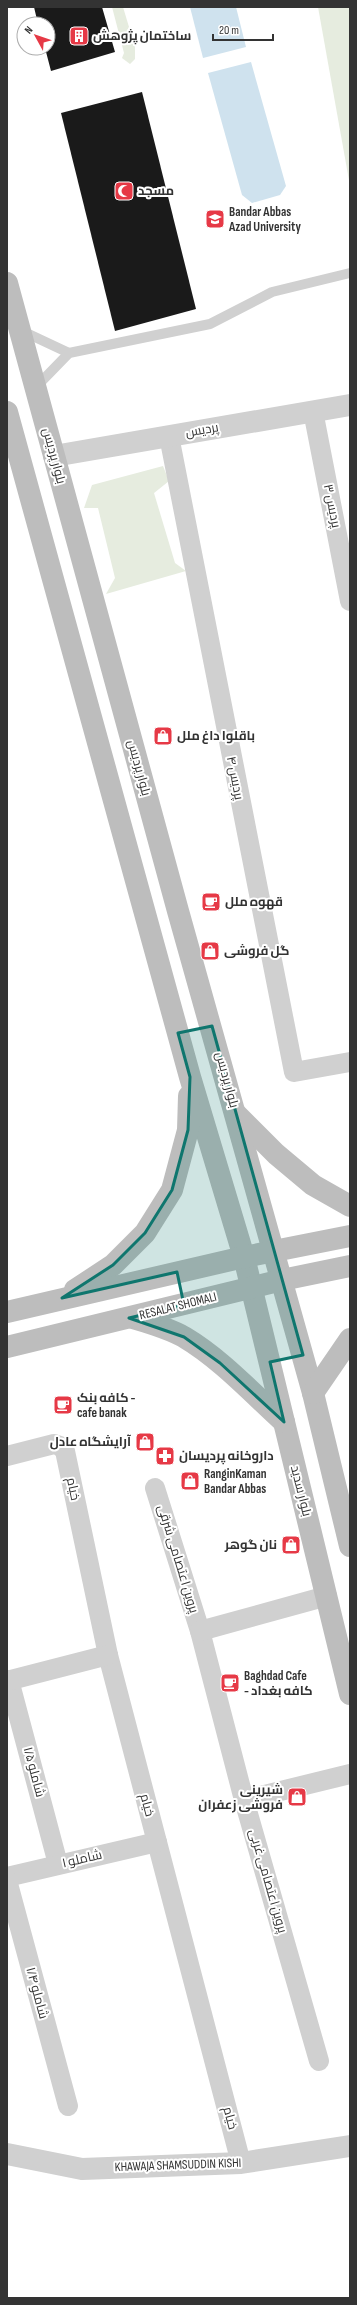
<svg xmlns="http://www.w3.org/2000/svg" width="357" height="2305" viewBox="0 0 357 2305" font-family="'Sofia Sans Condensed',Cairo,sans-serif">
  <rect width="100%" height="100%" fill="#fff"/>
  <!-- green -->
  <g fill="#e6ecdf">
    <polygon points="112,7 123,7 135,47 135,59 130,64 122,58 124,53"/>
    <polygon points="318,7 350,7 350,186"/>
    <polygon points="163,466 169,481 154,493 175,563 186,571 106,594 115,578 98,508 84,508 92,485"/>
  </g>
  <!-- water -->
  <g fill="#cfe2ee">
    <polygon points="190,7 236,7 246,47 203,58"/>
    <polygon points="251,62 286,186 280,195 252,203 242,195 208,73"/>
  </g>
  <!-- building -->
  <g fill="#1a1a1a">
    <polygon points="34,7 102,7 115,52 51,71 45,48 48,48 48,24 38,24"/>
    <polygon points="142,92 196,309 115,331 61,113"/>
  </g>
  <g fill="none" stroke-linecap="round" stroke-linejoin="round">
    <!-- service -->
    <g stroke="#d0d0d0" stroke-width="10">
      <polyline points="20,330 69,353"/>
      <polyline points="36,387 69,353 210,324 272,292 350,273"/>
    </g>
    <!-- minor -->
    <g stroke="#d0d0d0" stroke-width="20">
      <polyline points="313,411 350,601"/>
      <polyline points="169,436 294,1072 350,1062"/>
      <polyline points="7,1456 54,1444 60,1446 65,1451 108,1655 241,2163"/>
      <polyline points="155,1488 200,1631 244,1800 319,2061"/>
      <polyline points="200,1631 327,1596"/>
      <polyline points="9,1680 58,1864"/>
      <polyline points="7,1681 108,1655"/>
      <polyline points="244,1800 350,1774"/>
      <polyline points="7,1877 157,1842"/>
      <polyline points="7,1880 68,2106"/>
    </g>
    <!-- tertiary -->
    <g stroke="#d0d0d0" stroke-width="22">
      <polyline points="54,456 350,405"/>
      <polyline points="7,2154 82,2169 241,2163 350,2146"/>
    </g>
    <!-- secondary -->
    <g stroke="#bdbdbd" stroke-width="22">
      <polyline points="7,283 178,911 313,1393 350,1546"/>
      <polyline points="7,412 190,1077 244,1257 350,1694"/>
      <polyline points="236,1114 276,1154 313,1185 350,1206"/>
      <polyline points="75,1290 113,1265 145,1233 172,1190 188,1130 189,1096"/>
      <polyline points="7,1312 244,1257 350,1236"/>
      <path d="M133 1318C150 1323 168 1328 184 1337 221 1359 252 1393 284 1422"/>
      <polyline points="7,1347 282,1280 350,1266"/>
      <polyline points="313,1393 350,1339"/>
    </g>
  </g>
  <!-- marked area -->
  <path fill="#0f766e" fill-opacity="0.2" stroke="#0f766e" stroke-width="3" stroke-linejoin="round" d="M212 1026 303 1355 270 1362 284 1422 220 1363 184 1337 129 1318 184 1305 177 1272 62 1298 113 1265 145 1233 172 1190 188 1130 190 1077 178 1033Z"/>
  <!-- icons -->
  <defs>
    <g id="building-square" transform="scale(1)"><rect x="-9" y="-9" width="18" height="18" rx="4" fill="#e63946" stroke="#fff"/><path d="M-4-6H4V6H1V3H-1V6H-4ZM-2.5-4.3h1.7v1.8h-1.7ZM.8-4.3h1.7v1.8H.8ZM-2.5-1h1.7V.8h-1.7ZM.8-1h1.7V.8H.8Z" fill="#fff"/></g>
    <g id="mosque-square" transform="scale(1)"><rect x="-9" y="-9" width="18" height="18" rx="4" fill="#e63946" stroke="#fff"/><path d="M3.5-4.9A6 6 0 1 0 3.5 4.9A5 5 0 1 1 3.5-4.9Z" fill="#fff"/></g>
    <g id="university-square" transform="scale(1)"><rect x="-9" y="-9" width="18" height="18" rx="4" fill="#e63946" stroke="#fff"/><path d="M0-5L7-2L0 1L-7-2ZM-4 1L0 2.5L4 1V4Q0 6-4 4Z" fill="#fff"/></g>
    <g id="shop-square" transform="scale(1)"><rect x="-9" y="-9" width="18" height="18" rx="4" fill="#e63946" stroke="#fff"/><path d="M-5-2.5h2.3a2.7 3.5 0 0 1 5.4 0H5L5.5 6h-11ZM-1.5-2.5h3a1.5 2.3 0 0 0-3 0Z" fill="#fff"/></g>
    <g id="cafe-square" transform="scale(1)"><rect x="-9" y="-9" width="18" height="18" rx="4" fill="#e63946" stroke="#fff"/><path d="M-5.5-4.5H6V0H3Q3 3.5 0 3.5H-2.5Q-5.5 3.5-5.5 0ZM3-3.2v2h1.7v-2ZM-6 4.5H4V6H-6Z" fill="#fff"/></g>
    <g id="pharmacy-square" transform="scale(1)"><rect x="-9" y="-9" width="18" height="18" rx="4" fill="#e63946" stroke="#fff"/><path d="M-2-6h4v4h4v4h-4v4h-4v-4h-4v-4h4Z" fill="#fff"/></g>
  </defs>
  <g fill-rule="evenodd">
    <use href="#building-square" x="79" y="36"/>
    <use href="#mosque-square" x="124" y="191"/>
    <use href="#university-square" x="215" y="219"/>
    <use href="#shop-square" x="163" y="736"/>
    <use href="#cafe-square" x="211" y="902"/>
    <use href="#shop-square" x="210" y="951"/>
    <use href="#cafe-square" x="63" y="1405"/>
    <use href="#shop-square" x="145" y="1442"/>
    <use href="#pharmacy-square" x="165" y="1456"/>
    <use href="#shop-square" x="190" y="1481"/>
    <use href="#shop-square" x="291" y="1545"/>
    <use href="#cafe-square" x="230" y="1683"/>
    <use href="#shop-square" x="297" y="1797"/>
  </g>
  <g text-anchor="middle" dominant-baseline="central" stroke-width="4" stroke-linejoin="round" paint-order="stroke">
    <!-- poi labels -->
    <g font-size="13" font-weight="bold" fill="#333" stroke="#fff" text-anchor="start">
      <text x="93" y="36">ساختمان پژوهش</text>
      <text x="138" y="191">مسجد</text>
      <text x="229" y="212">Bandar Abbas<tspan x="229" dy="15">Azad University</tspan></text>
      <text x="177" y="736">باقلوا داغ ملل</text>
      <text x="225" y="902">قهوه ملل</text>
      <text x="224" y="951">گل فروشی</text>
      <text x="77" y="1398">کافه بنک -<tspan x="77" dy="15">cafe banak</tspan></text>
      <text x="131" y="1442" text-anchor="end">آرایشگاه عادل</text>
      <text x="179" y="1456">داروخانه پردیسان</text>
      <text x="204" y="1474">RanginKaman<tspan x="204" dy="15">Bandar Abbas</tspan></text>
      <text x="277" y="1545" text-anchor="end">نان گوهر</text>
      <text x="244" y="1676">Baghdad Cafe<tspan x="244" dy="15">- کافه بغداد</tspan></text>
      <text x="283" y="1790" text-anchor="end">شیرینی<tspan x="283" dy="15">فروشی زعفران</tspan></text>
    </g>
    <!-- street labels -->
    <g font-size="13" fill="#333" stroke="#fff">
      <text transform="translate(202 430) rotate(-10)">پردیس</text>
      <text transform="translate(54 456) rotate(75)">بلوار پردیس</text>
      <text transform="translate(332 506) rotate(79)">پردیس ۳</text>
      <text transform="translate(139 768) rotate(75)">بلوار پردیس</text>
      <text transform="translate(235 778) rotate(79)">پردیس ۴</text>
      <text transform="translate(227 1080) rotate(75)">بلوار پردیس</text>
      <text transform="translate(178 1306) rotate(-14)">RESALAT SHOMALI</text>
      <text transform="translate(73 1489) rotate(78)">خیام</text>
      <text transform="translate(301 1491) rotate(76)">بلوار سدید</text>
      <text transform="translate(178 1559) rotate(73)">پروین اعتصامی شرقی</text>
      <text transform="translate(34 1772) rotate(75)">شاملو ۱/۵</text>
      <text transform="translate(147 1805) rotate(75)">خیام</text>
      <text transform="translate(82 1859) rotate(-13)">شاملو ۱</text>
      <text transform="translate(268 1881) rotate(74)">پروین اعتصامی غربی</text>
      <text transform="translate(37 1993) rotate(75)">شاملو ۱/۴</text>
      <text transform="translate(230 2118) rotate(75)">خیام</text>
      <text transform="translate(178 2165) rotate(-2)">KHAWAJA SHAMSUDDIN KISHI</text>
    </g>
  </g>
  <!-- border -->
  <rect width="357" height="2305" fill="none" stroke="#333333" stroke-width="16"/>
  <!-- north arrow -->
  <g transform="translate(36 36) rotate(310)"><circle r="19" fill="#ffffff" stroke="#adadad"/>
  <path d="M0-3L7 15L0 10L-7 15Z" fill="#e63946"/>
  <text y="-6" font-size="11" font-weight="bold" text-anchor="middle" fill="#333333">N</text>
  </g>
  <!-- scale -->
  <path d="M213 34v6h60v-6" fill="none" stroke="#333333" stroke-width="2"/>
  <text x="219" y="34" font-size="12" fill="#333333" stroke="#ffffff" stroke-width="3" paint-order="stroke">20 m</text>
</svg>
